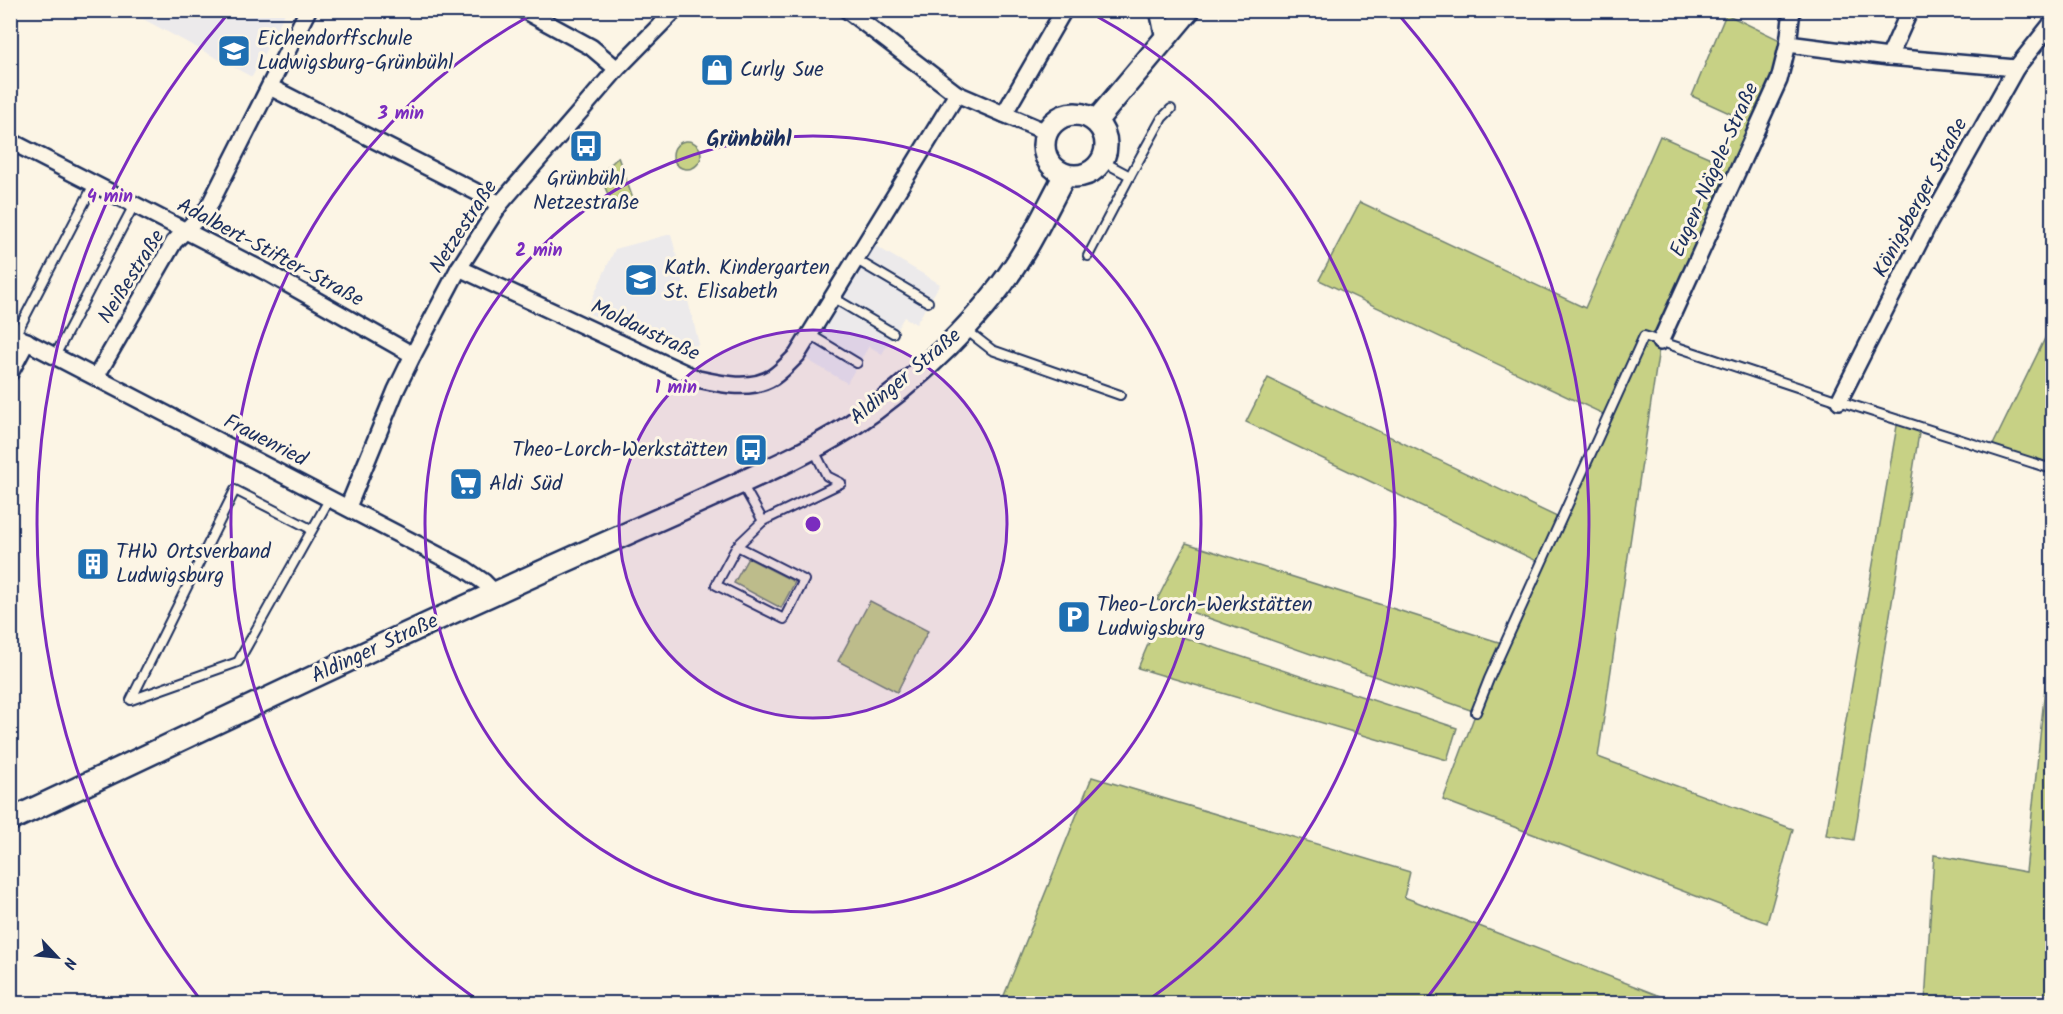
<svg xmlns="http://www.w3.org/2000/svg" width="2063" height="1014" viewBox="0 0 2063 1014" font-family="Kalam,sans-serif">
  <rect width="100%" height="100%" fill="#fcf5e5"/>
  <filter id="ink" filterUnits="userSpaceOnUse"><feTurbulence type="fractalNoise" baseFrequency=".0167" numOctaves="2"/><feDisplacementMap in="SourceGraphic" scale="12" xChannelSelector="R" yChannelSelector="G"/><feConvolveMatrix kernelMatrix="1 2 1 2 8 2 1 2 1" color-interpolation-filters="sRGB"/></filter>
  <g filter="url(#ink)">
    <!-- built -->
    <g fill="#eceaeb">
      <polygon points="128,11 286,11 252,77"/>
      <polygon points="671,234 699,344 691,349 650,329 632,334 586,312 615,249"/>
      <polygon points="874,245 940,284 916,324 904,317 882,354 869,346 847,383 806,359"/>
    </g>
    <!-- green -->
    <g fill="#c7d185" stroke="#718072" stroke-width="1.5">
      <polygon points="1726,14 1788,44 1660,342 1598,757 1793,829 1767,923 1443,800 1476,712 1157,600 1186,543 1505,644 1541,563 1246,422 1268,378 1561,519 1608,416 1319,280 1360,202 1585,308 1660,136 1713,159 1736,116 1692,96"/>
      <circle cx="687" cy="155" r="14"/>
      <polygon points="618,157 633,199 611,202 600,175"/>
      <polygon points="2052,324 2052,469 1991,449"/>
      <polygon points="1898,420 1920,427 1854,840 1826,835"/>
      <polygon points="748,558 795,582 781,608 734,583"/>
      <polygon points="870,601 928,631 897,692 838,661"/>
      <polygon points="2052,620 2052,1003 1925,1003 1934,855 2026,872"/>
      <polygon points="1155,628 1457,728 1447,760 1138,668"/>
      <polygon points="1092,777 1410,872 1404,897 1678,1003 1001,1003"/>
    </g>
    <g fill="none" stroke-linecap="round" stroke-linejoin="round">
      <!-- service casing -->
      <g stroke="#1b2f5e" stroke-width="12">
        <g id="service">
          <polyline points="1130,176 1162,118 1171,109"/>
          <polyline points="1088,256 1130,176 1102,161"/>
          <polyline points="855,259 928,302"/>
          <polyline points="832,297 893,333"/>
          <polyline points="965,329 992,350 1120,395"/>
          <polyline points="809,334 857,363"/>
          <polyline points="15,336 94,184"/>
          <polyline points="55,356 134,205"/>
          <polyline points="742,484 763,521 841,483 827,476 814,450"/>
          <polyline points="311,529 235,490 131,700 238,662 330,498"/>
          <polyline points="737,546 804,580 784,619 716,585 737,546 763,521"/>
          <polyline points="1476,712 1489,679 1644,336 1839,401 2052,469"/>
        </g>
      </g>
      <!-- minor casing -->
      <g stroke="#1b2f5e" stroke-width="20">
        <g id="minor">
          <polyline points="523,10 591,47 617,69"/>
          <polyline points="847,10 957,94 1046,132"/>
          <polyline points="1158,10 1164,39"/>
          <polyline points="1788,44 1889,57 2016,68"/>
          <polyline points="1889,57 1910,10"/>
          <polyline points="270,87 500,204"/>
          <polyline points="1004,114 1064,10"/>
          <polyline points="10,141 268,273 413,355"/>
          <path d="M459 268 698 379C721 384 751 391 773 377 781 372 790 362 797 355L957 94"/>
          <polyline points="10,333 465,569 484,582 495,593"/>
          <polyline points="1660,342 1779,80 1788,44 1792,10"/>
          <polyline points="10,373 27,341"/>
          <polyline points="96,377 174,242 208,208 308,10"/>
          <polyline points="1839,401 1929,223 2016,68 2052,23"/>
          <polyline points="348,507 396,390 413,355 459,268 500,204 617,69 675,10"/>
        </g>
      </g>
      <!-- secondary casing -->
      <g stroke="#1b2f5e" stroke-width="26">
        <g id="secondary">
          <circle cx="1075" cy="145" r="31"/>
          <polyline points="1096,121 1189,10"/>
          <path d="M10 820C171 745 331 667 493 594 564 561 636 530 707 498 755 476 805 455 849 427 914 384 987 315 1026 248 1040 224 1052 199 1065 175"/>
        </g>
      </g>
      <!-- service -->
      <use href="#service" stroke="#fcf5e5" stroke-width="8"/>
      <!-- minor -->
      <use href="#minor" stroke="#fcf5e5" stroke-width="15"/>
      <!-- secondary -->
      <use href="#secondary" stroke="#fcf5e5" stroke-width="21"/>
    </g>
  </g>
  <!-- distance rings -->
  <circle cx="813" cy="524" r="194" fill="#7b2cbf" fill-opacity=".12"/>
  <g fill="none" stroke="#7b2cbf" stroke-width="3">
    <circle cx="813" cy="524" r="194"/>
    <circle cx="813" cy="524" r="388"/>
    <path d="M479 1001A582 582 0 0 1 535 13M1091 13A582 582 0 0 1 1147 1001"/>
    <path d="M202 1002A776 776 0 0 1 227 15M1399 15A776 776 0 0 1 1424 1002"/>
  </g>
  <!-- icons -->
  <defs>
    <g id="school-square" transform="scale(1.725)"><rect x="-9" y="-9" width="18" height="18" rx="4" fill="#1f6fb2" stroke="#fcf5e5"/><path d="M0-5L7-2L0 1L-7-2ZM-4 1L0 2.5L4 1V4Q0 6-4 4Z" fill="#fff"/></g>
    <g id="shop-square" transform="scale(1.725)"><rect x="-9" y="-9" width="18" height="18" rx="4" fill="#1f6fb2" stroke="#fcf5e5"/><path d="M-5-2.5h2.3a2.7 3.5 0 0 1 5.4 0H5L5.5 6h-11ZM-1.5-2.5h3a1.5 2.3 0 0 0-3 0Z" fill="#fff"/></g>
    <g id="bus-square" transform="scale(1.725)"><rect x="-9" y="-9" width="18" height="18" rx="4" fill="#1f6fb2" stroke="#fcf5e5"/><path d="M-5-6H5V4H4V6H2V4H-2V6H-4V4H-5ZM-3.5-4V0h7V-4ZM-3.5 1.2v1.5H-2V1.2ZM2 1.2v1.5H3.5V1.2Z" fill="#fff"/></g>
    <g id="supermarket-square" transform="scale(1.725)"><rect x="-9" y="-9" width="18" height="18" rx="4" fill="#1f6fb2" stroke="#fcf5e5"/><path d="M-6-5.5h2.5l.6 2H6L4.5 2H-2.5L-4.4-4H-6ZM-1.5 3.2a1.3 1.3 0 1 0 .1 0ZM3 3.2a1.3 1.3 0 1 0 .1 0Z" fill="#fff"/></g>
    <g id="building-square" transform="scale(1.725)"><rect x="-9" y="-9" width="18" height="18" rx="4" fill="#1f6fb2" stroke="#fcf5e5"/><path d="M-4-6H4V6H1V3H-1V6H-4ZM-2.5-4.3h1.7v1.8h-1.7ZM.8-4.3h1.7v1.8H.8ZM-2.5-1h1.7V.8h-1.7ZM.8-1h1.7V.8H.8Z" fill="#fff"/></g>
    <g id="parking-square" transform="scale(1.725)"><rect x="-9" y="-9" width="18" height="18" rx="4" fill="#1f6fb2" stroke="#fcf5e5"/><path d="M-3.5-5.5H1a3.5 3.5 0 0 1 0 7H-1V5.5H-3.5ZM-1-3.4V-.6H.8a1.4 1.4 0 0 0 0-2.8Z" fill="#fff"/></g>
  </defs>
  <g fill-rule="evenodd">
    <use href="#school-square" x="234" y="51"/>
    <use href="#shop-square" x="717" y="70"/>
    <use href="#bus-square" x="586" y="146"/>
    <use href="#school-square" x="641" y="280"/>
    <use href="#bus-square" x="751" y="450"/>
    <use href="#supermarket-square" x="466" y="484"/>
    <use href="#building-square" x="93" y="564"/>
    <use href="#parking-square" x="1074" y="617"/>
  </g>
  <g text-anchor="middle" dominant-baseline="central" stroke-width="6" stroke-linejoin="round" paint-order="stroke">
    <!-- poi labels -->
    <g font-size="21" fill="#1b2f5e" stroke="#fcf5e5" text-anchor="start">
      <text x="257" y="39">Eichendorffschule<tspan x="257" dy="24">Ludwigsburg-Grünbühl</tspan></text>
      <text x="740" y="70">Curly Sue</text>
      <text x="586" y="179" text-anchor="middle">Grünbühl<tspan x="586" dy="24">Netzestraße</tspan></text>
      <text x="664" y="268">Kath. Kindergarten<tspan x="664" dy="24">St. Elisabeth</tspan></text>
      <text x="728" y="450" text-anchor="end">Theo-Lorch-Werkstätten</text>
      <text x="489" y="484">Aldi Süd</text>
      <text x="116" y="552">THW Ortsverband<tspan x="116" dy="24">Ludwigsburg</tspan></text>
      <text x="1097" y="605">Theo-Lorch-Werkstätten<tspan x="1097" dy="24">Ludwigsburg</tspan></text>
    </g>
    <!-- street labels -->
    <g font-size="21" fill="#1b2f5e" stroke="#fcf5e5">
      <text transform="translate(1715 170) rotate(-66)">Eugen-Nägele-Straße</text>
      <text transform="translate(1921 198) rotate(-62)">Königsberger Straße</text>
      <text transform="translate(464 227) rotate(-57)">Netzestraße</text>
      <text transform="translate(270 253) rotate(28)">Adalbert-Stifter-Straße</text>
      <text transform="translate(132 277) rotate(-58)">Neißestraße</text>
      <text transform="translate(645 331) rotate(25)">Moldaustraße</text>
      <text transform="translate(906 377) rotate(-40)">Aldinger Straße</text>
      <text transform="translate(265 441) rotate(27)">Frauenried</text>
      <text transform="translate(375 649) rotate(-25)">Aldinger Straße</text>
    </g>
    <!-- neighbourhood labels -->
    <g font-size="22" font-weight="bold" fill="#1b2f5e" stroke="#fcf5e5">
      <text x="749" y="140">Grünbühl</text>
    </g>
  </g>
  <circle cx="813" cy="524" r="9" fill="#7b2cbf" stroke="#fcf5e5" stroke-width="3"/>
  <g font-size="18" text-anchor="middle" font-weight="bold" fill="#7b2cbf" stroke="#fcf5e5" stroke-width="6" stroke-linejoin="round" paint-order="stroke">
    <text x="401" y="119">3 min</text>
    <text x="110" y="202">4 min</text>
    <text x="539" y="256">2 min</text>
    <text x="676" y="393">1 min</text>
  </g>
  <!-- margin -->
  <rect width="2063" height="1014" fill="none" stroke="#fcf5e5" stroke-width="36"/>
  <rect x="18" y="18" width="2027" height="978" fill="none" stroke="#1b2f5e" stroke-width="2" filter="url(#ink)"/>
  <!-- north arrow -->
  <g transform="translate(57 957) rotate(116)" stroke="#fcf5e5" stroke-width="4.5" paint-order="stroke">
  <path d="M0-4.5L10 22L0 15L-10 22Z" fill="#1b2f5e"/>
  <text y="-9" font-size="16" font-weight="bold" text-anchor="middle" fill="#1b2f5e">N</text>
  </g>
</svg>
